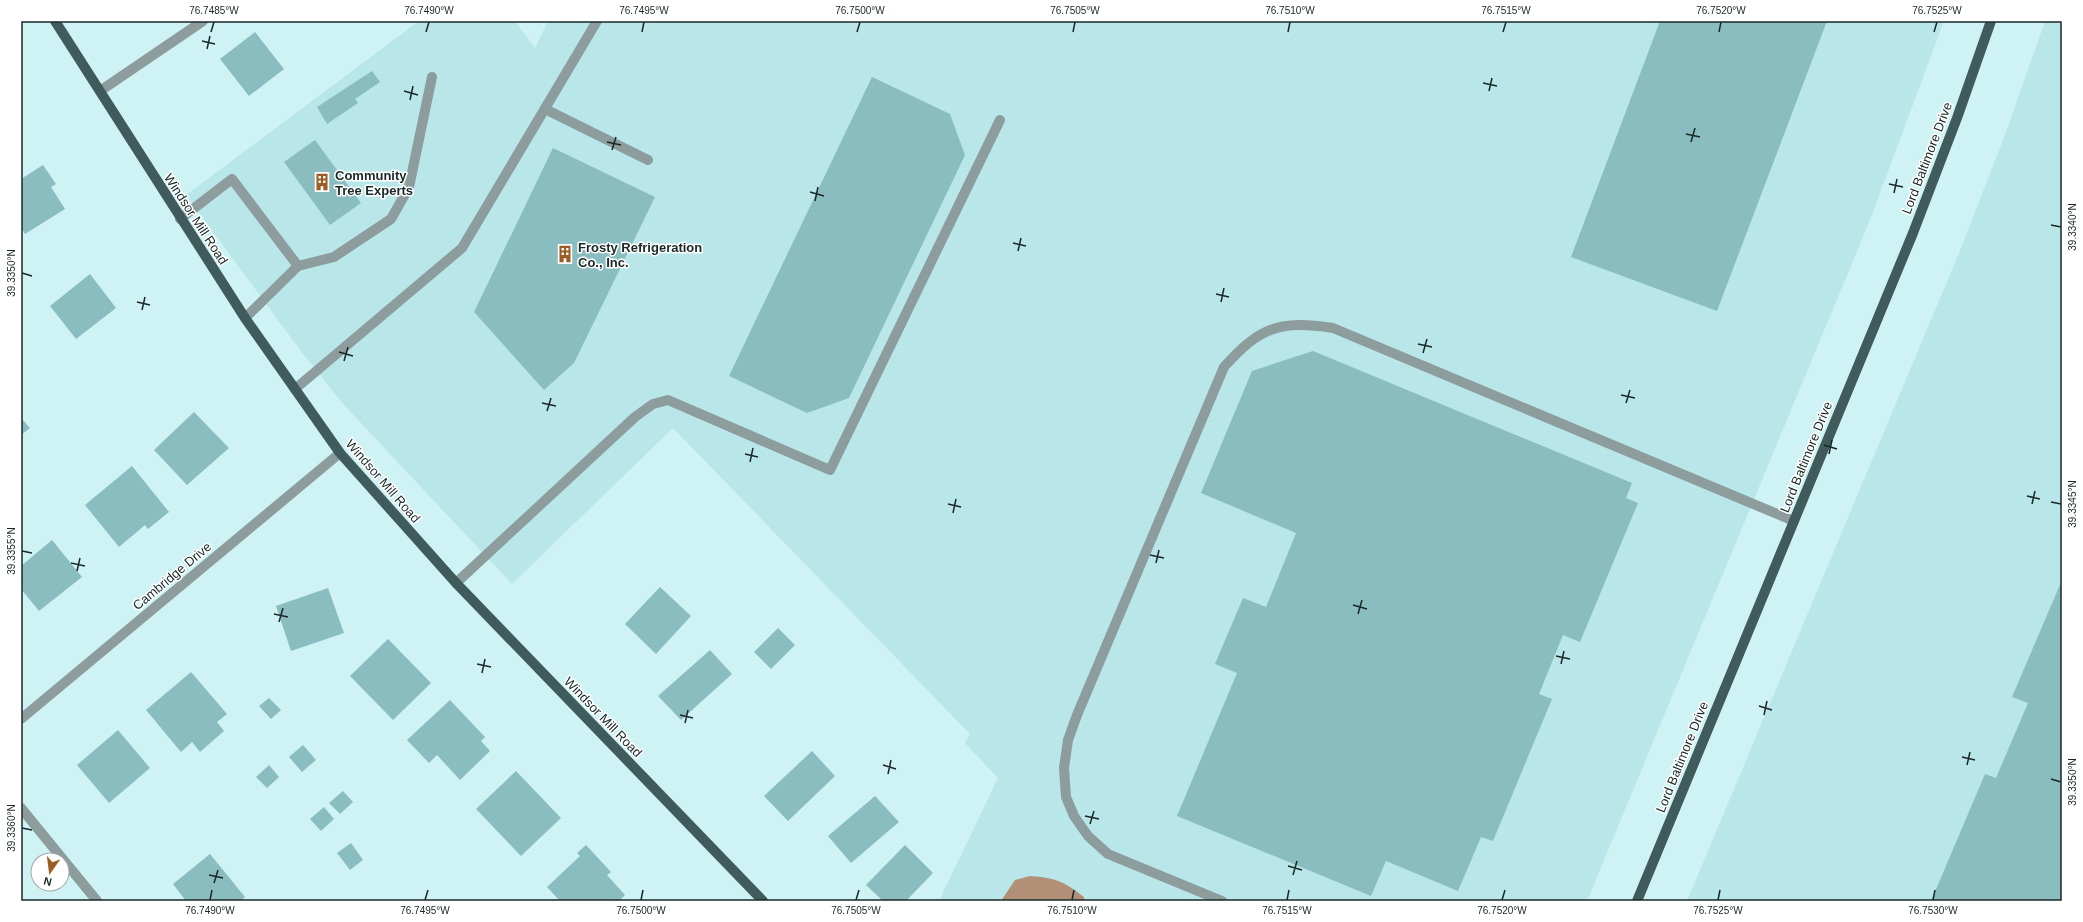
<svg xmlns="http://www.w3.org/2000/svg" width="2083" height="922" viewBox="0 0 2083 922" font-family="Arial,sans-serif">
  <rect width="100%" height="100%" fill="#cff3f5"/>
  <!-- built -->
  <g fill="#b9e6e8">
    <polygon points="419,21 515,21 535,48 548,21 1944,21 1870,220 1587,901 939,901 998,778 965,743 970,734 673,428 512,584 344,405 300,350 186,195"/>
    <polygon points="2045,21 2062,21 2062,901 1687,901 1959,253 2005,135"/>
  </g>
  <!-- water -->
  <path fill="#b29077" d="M1030 876C1056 878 1063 881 1084 897V901H1001L1015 880Z"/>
  <!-- building -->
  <g fill="#8abdbf">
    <polygon points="1660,21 1827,21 1717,311 1571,257"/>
    <polygon points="255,32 284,69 249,96 220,59"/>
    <polygon points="372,71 380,82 355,99 358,103 327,124 317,107"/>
    <polygon points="872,77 950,114 965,155 849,398 807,413 729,376"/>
    <polygon points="315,140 361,203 330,225 284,162"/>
    <polygon points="553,148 655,197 574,363 544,390 474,312"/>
    <polygon points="43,165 56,184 51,187 65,209 25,234 21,227 21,179"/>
    <polygon points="90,274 116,308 76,339 50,306"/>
    <polygon points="1313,351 1632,483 1626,498 1638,503 1580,642 1563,635 1539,694 1552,699 1493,841 1481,837 1458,891 1386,861 1371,896 1177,816 1237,673 1215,664 1243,598 1266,607 1296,533 1201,493 1252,371"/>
    <polygon points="194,412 229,448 187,485 154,450"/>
    <polygon points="21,418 30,428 21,435"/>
    <polygon points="132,466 169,512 148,529 145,525 119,547 85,505"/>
    <polygon points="52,540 82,577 39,611 21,589 21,566"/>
    <polygon points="2062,580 2062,901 1931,901 1985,774 1996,778 2028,703 2012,697"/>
    <polygon points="660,587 691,616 656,654 625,624"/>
    <polygon points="328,588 344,633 291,651 276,606"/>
    <polygon points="778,628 795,645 771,669 754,652"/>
    <polygon points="388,639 431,683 393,720 350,676"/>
    <polygon points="710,650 732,674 681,720 658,696"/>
    <polygon points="191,672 227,714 217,722 224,731 200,752 192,742 181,752 146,710"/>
    <polygon points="269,698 281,710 271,719 259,706"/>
    <polygon points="450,700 485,737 481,741 490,751 460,780 437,755 429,763 407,740"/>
    <polygon points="118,730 150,768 109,803 77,765"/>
    <polygon points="303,745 316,760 302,772 289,757"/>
    <polygon points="812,751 835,776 788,821 764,796"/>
    <polygon points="269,765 279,777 267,788 256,777"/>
    <polygon points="516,771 561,818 521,856 476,809"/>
    <polygon points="343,791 353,802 340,814 329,803"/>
    <polygon points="875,796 899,822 851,863 828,836"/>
    <polygon points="324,807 334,819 321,831 310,819"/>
    <polygon points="351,843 363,860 350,870 337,853"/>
    <polygon points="586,845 611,872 607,875 625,895 619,901 560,901 547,887 580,856 577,853"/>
    <polygon points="905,845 933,873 906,901 883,901 866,885"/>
    <polygon points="210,854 245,897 241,901 186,901 173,884"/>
  </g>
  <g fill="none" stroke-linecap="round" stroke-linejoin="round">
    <!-- minor -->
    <g stroke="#8d9c9c" stroke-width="10">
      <polyline points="100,91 203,21"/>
      <polyline points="545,109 648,160"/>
      <polyline points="180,219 232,179 298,266 245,318"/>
      <polyline points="298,266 334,257 391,219 409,187 432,77"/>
      <polyline points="295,389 462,248 597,21"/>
      <polyline points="456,583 635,417 653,404 668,400 830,470 1000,120"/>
      <polyline points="21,719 340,453"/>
      <polyline points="21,808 97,901"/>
      <path d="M1222 901 1108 854 1088 836 1074 816 1066 797 1064 768 1068 740 1077 715 1224 367C1260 327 1279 320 1333 328L1794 521"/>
    </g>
    <!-- major -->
    <g stroke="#405b5c" stroke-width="10">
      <polyline points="55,21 245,318 340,453 456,583 763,901"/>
      <polyline points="1637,901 1913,233 1957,118 1991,21"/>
    </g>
  </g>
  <!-- ticks -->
  <path fill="none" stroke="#1a2828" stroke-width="1.5" d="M211 32 214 22M426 32 429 22M642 32 644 22M857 32 860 22M1073 32 1075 22M1288 32 1290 22M1503 32 1506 22M1719 32 1721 22M1934 32 1937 22M202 41 215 44M207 49 210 36M1483 83 1497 86M404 91 418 95M1489 91 1492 78M410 100 413 86M1686 134 1700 137M607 142 621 145M1691 142 1695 128M612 150 616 137M1889 184 1903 187M810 192 824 196M1894 193 1897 179M815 201 818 187M2051 225 2061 227M1013 243 1026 246M1018 251 1021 238M22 273 32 276M1216 294 1229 297M137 302 150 305M1221 302 1224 288M142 310 145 297M1418 344 1432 347M339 352 353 356M1423 353 1427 339M344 361 348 347M1621 395 1635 398M542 403 556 406M1626 403 1630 390M547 411 551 398M1824 445 1837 449M745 454 758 457M1829 454 1832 440M750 462 753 448M2027 496 2040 499M2051 502 2061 504M948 504 961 507M2032 504 2035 491M953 513 956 499M22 551 32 553M1150 555 1164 558M71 563 85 566M1156 563 1159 550M77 571 80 558M1353 605 1367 609M274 614 288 617M1358 614 1362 600M279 622 283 608M1556 656 1570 659M477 664 491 667M1561 664 1564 651M482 673 485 659M1759 706 1772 710M680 715 693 718M1764 715 1767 701M685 723 688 710M1962 757 1975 760M883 765 896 769M1967 765 1970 752M888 774 891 760M2051 779 2061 782M1085 816 1099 819M1090 824 1094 811M22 828 32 830M1288 866 1302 870M209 875 223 878M1293 875 1297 861M214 883 218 870M210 900 212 890M425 900 428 890M641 900 643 890M856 900 859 890M1072 900 1074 890M1287 900 1289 890M1502 900 1505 890M1718 900 1720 890M1933 900 1935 890"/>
  <!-- icons -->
  <defs>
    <g id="building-bare" transform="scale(1.38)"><path d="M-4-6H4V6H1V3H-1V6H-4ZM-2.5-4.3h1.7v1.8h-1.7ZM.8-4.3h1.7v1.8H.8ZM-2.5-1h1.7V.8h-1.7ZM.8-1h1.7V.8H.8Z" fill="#9c5d25" stroke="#fff" stroke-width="2.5" paint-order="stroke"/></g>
  </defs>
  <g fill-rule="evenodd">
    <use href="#building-bare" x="322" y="182"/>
    <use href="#building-bare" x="565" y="254"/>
  </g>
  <g text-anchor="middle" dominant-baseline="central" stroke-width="3" stroke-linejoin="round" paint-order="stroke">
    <!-- street labels -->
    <g font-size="13" fill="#1a2828" stroke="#fff">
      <text transform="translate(1927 158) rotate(-69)">Lord Baltimore Drive</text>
      <text transform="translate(196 219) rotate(57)">Windsor Mill Road</text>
      <text transform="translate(1806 457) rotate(-68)">Lord Baltimore Drive</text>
      <text transform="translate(383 481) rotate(49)">Windsor Mill Road</text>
      <text transform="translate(172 576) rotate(-40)">Cambridge Drive</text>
      <text transform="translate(603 717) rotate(46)">Windsor Mill Road</text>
      <text transform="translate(1682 757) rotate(-68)">Lord Baltimore Drive</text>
    </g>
    <!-- poi labels -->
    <g font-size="13" font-weight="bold" fill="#1a2828" stroke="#fff" text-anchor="start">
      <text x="335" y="175">Community<tspan x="335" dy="15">Tree Experts</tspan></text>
      <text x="578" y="247">Frosty Refrigeration<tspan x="578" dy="15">Co., Inc.</tspan></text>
    </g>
  </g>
  <!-- border -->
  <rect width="2083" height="922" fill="none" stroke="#ffffff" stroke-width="44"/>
  <!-- north arrow -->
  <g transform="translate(50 872) rotate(194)"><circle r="19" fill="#ffffff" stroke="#a3a9a9"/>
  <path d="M0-3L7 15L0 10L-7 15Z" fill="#9c5d25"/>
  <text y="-6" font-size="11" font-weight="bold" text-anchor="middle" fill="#1a2828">N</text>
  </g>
  <rect x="22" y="22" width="2039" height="878" fill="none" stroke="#1a2828" stroke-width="1.5"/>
  <g font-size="10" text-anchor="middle" fill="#1a2828">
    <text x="214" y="14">76.7485°W</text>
    <text x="429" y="14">76.7490°W</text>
    <text x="644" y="14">76.7495°W</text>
    <text x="860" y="14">76.7500°W</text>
    <text x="1075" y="14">76.7505°W</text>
    <text x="1290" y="14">76.7510°W</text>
    <text x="1506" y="14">76.7515°W</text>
    <text x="1721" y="14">76.7520°W</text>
    <text x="1937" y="14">76.7525°W</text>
    <text transform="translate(2072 227) rotate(-90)" y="4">39.3340°N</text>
    <text transform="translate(11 273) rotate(-90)" y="4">39.3350°N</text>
    <text transform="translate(2072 504) rotate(-90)" y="4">39.3345°N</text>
    <text transform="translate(11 551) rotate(-90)" y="4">39.3355°N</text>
    <text transform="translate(2072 782) rotate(-90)" y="4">39.3350°N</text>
    <text transform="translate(11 828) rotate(-90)" y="4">39.3360°N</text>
    <text x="210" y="914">76.7490°W</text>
    <text x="425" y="914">76.7495°W</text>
    <text x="641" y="914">76.7500°W</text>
    <text x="856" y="914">76.7505°W</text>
    <text x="1072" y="914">76.7510°W</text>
    <text x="1287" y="914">76.7515°W</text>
    <text x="1502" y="914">76.7520°W</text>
    <text x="1718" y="914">76.7525°W</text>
    <text x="1933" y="914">76.7530°W</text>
  </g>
</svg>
